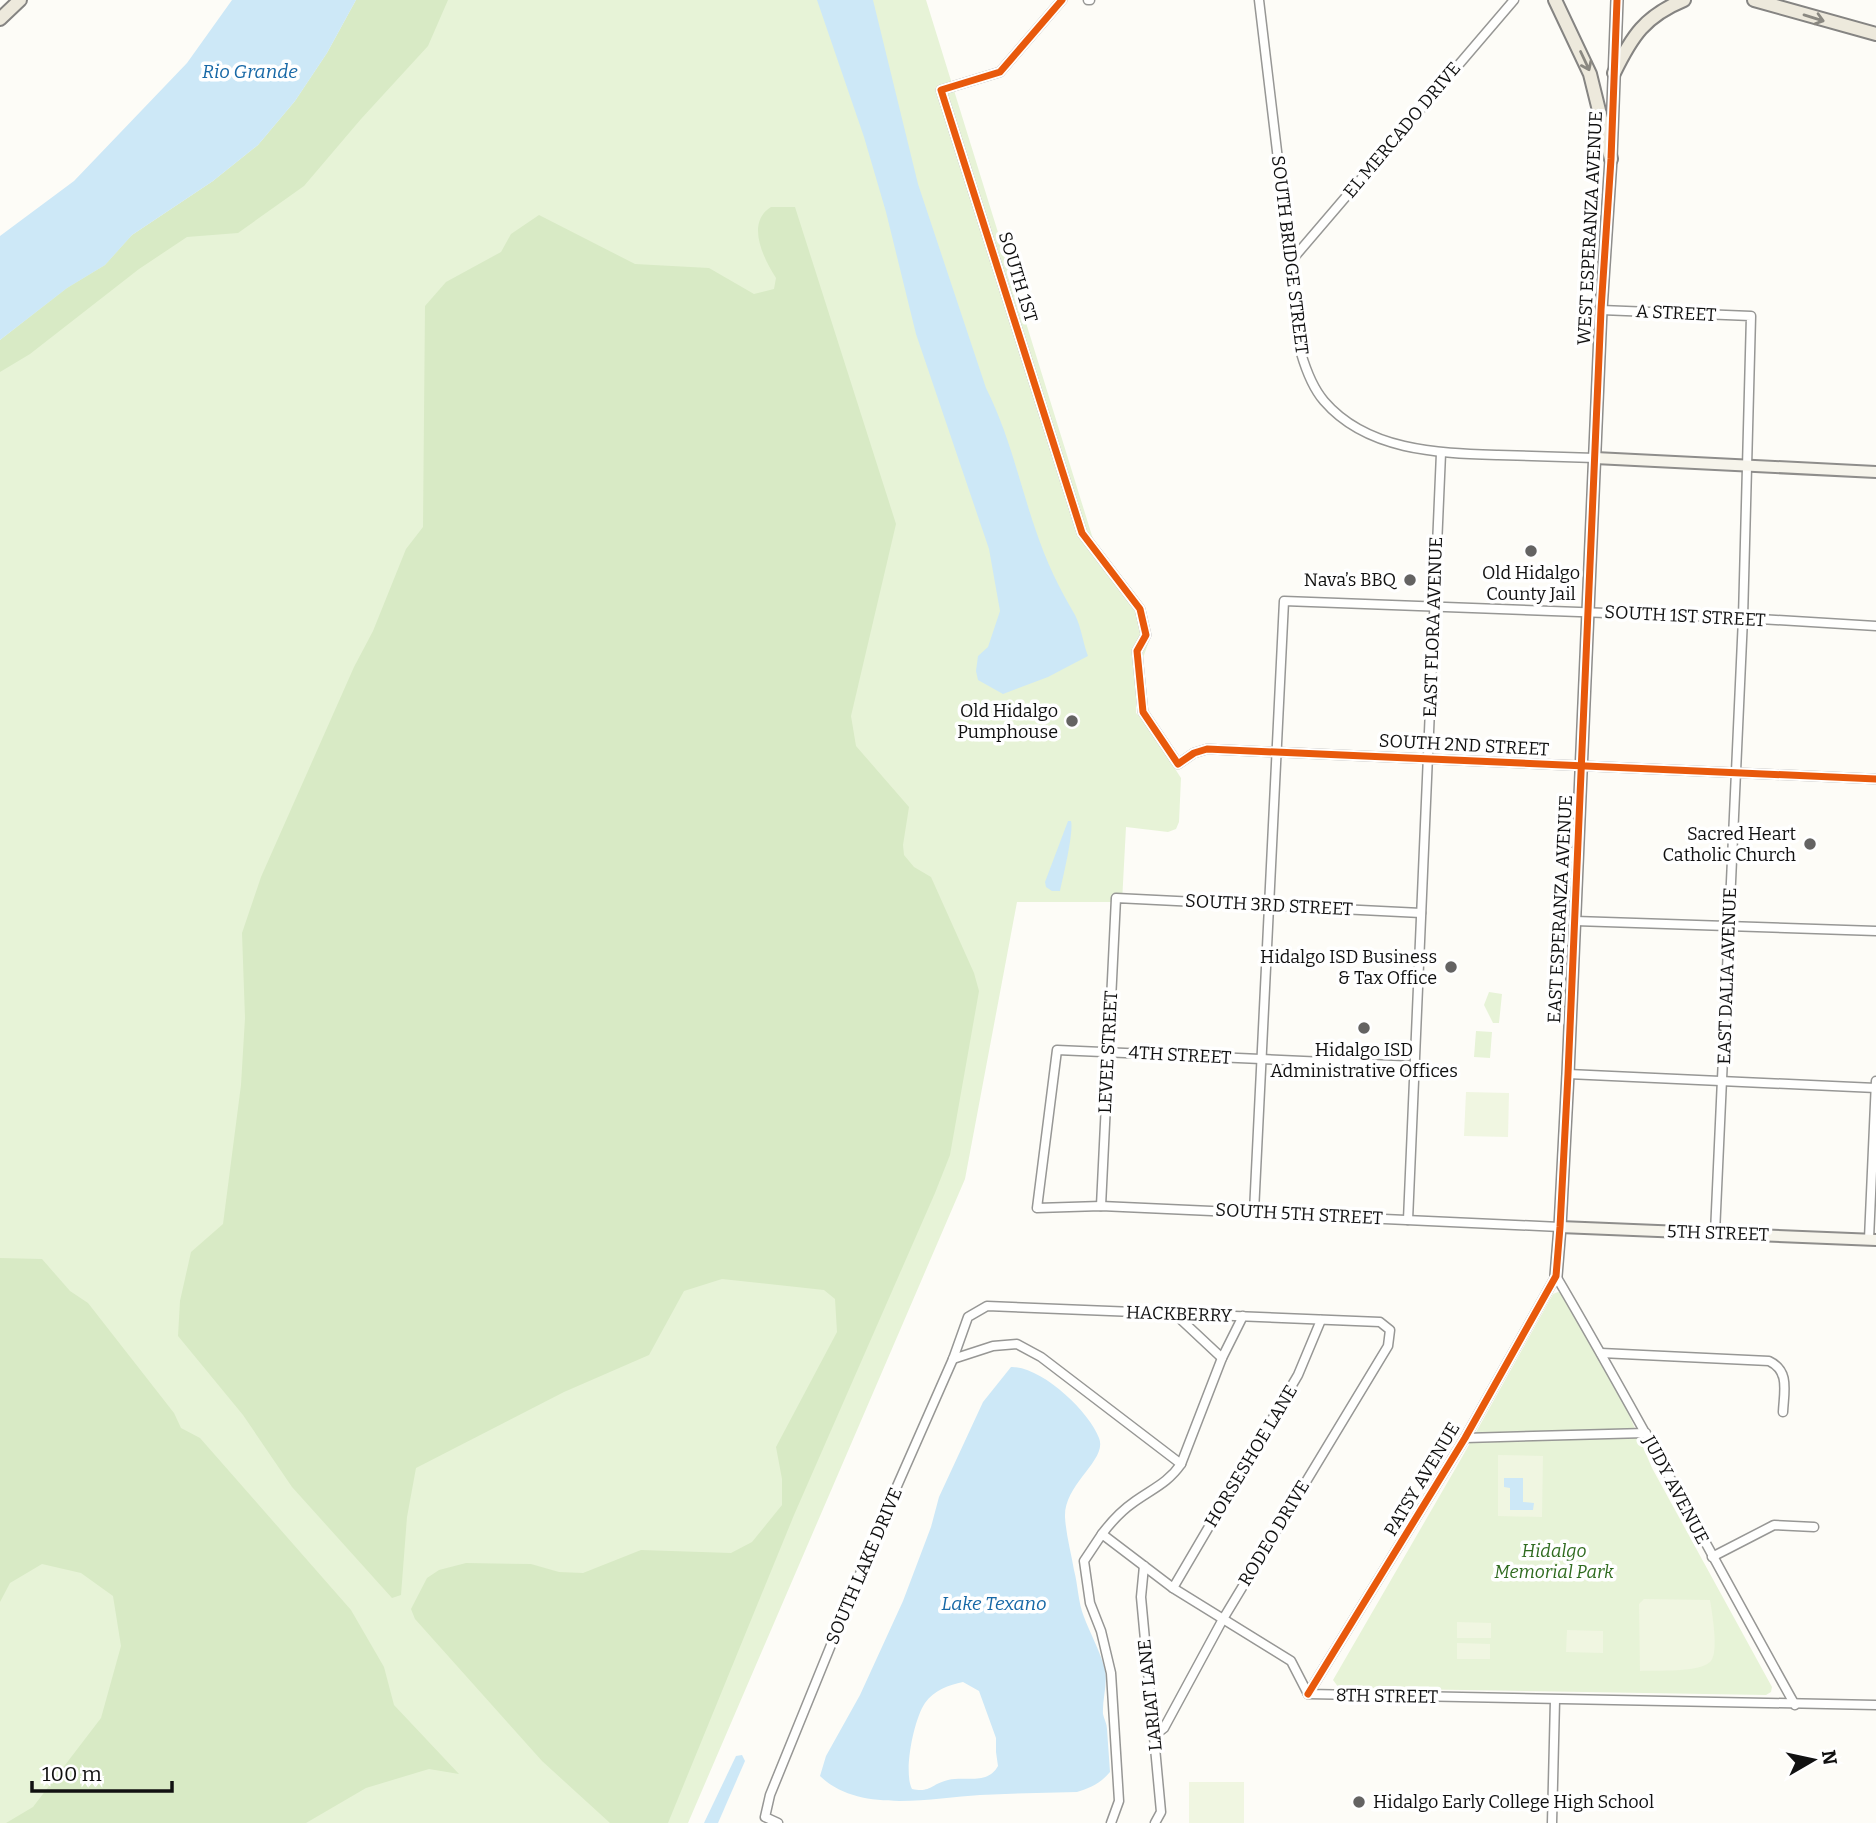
<svg xmlns="http://www.w3.org/2000/svg" width="1876" height="1823" viewBox="0 0 1876 1823" font-family="Bitter,serif">
  <rect width="100%" height="100%" fill="#fdfcf7"/>
  <!-- green -->
  <g fill="#e7f3d7">
    <polygon points="356,0 926,0 1093,539 1137,596 1145,613 1149,641 1137,675 1136,713 1143,719 1181,778 1179,822 1176,829 1168,832 1126,827 1122,902 1017,902 965,1179 688,1823 0,1823 0,340 132,235 213,181 258,145 295,101 327,53"/>
    <polygon points="1489,992 1502,994 1499,1023 1493,1023 1484,1005"/>
    <polygon points="1476,1031 1492,1032 1490,1058 1474,1057"/>
    <polygon points="1558,1292 1561,1293 1627,1410 1652,1468 1772,1687 1771,1692 1766,1695 1339,1688 1333,1680 1461,1459 1553,1294"/>
  </g>
  <!-- forest -->
  <g fill="#d8eac5">
    <polygon points="356,0 448,0 428,46 361,119 304,186 238,233 187,237 139,269 30,354 0,372 0,340 67,288 105,265 132,235 213,181 258,145 295,101 327,53"/>
    <path d="M771 207H795L896 524 851 716 856 746 909 807 903 845 904 855 914 867 931 877 974 973 979 991 950 1155 935 1193 794 1515 668 1823H610L542 1761 415 1619 411 1609 427 1578 439 1570 466 1563 531 1564 559 1572 583 1573 641 1550 731 1553 752 1542 782 1505V1479L776 1447 837 1332 835 1299 824 1290 722 1279 684 1291 649 1355 564 1392 416 1468 407 1517 401 1595 392 1598 292 1487 243 1415 178 1336 180 1301 191 1252 223 1224 241 1085 245 1018 242 933 261 877 354 667 373 631 406 549 423 527 425 306 446 282 501 252 511 234 539 215 635 264 709 268 754 294 774 289 776 278C764 259 745 223 771 207Z"/>
    <polygon points="0,1258 42,1259 70,1291 88,1303 174,1413 181,1428 200,1438 351,1610 384,1667 394,1705 459,1774 429,1769 366,1788 306,1823 6,1823 33,1807 101,1718 121,1646 113,1596 81,1573 42,1564 10,1583 0,1602"/>
  </g>
  <!-- pitch -->
  <g fill="#f0f6e1">
    <polygon points="1466,1092 1509,1093 1508,1137 1464,1136"/>
    <polygon points="1498,1455 1543,1456 1542,1517 1498,1516"/>
    <path d="M1644 1599 1710 1600C1712 1613 1719 1651 1711 1661 1702 1673 1654 1670 1640 1671L1639 1604Z"/>
    <polygon points="1457,1622 1491,1623 1491,1638 1457,1638"/>
    <polygon points="1567,1630 1603,1631 1603,1653 1566,1652"/>
    <polygon points="1457,1643 1490,1644 1490,1659 1457,1659"/>
    <rect x="1189" y="1782" width="55" height="41"/>
  </g>
  <!-- water -->
  <g fill="#cde8f7" fill-rule="evenodd">
    <polygon points="232,0 356,0 327,53 295,101 258,145 213,181 132,235 105,265 67,288 0,340 0,236 74,181 187,63"/>
    <path d="M817 0H873L918 184 986 388C1010 436 1019 482 1036 531 1046 561 1059 588 1075 615 1081 626 1083 643 1088 656L1048 677 1003 694 978 680 976 671 978 656 988 647 1000 611 989 549 916 334 886 212 864 137Z"/>
    <path d="M1068 821H1071C1074 832 1063 877 1060 891H1052L1046 887 1045 882Z"/>
    <path d="M1011 1367C1041 1366 1089 1411 1099 1438 1108 1460 1064 1483 1065 1517 1066 1535 1071 1552 1074 1570 1078 1585 1078 1602 1084 1617 1090 1633 1099 1649 1104 1666 1109 1681 1102 1698 1103 1714 1104 1719 1107 1724 1107 1729 1108 1744 1109 1757 1110 1772 1101 1783 1090 1788 1077 1792 1044 1793 1012 1793 980 1795 931 1798 859 1814 820 1776L826 1756 860 1695 903 1601 931 1527 939 1497 983 1402ZM963 1682 979 1691 996 1738V1752L998 1766C988 1785 965 1776 948 1780 931 1784 931 1793 912 1789 903 1772 914 1719 925 1703 934 1690 949 1685 963 1682Z"/>
    <polygon points="1504,1478 1523,1478 1523,1502 1534,1503 1533,1510 1510,1510 1510,1488 1504,1487"/>
    <polygon points="742,1755 745,1761 718,1823 704,1823 736,1756"/>
  </g>
  <g fill="none" stroke-linecap="round" stroke-linejoin="round">
    <!-- street casing -->
    <g stroke="#979795" stroke-width="11">
      <g id="street">
        <polyline points="1062,0 1000,72 941,90 1082,533 1140,609 1146,635 1137,651 1143,712 1178,764 1194,753 1207,749 1876,779"/>
        <polyline points="1088,0 1090,0"/>
        <path d="M1259 0 1301 353C1306 370 1312 387 1324 401 1367 451 1438 453 1498 455 1531 456 1563 457 1595 458"/>
        <polyline points="1291,261 1514,0"/>
        <polyline points="1601,310 1751,316 1743,618 1715,1233"/>
        <polyline points="1575,921 1876,931"/>
        <polyline points="1415,1066 1057,1050 1037,1208 1101,1206 1560,1227"/>
        <polyline points="1568,1074 1876,1088"/>
        <polyline points="1101,1206 1116,898 1421,913"/>
        <polyline points="1254,1212 1284,601 1743,618 1876,626"/>
        <polyline points="1408,1220 1441,453"/>
        <polyline points="1869,1239 1876,1081"/>
        <path d="M1556 1276C1639 1417 1715 1562 1795 1705"/>
        <polyline points="1175,1314 1222,1358"/>
        <path d="M1601 1353 1769 1361C1790 1371 1784 1391 1783 1412"/>
        <polyline points="953,1359 993,1346 1017,1344 1041,1357 1181,1464"/>
        <polyline points="1465,1438 1646,1433"/>
        <path d="M1102 1534C1111 1522 1121 1511 1134 1502 1152 1489 1168 1483 1181 1464L1222 1358 1243 1316"/>
        <polyline points="1712,1557 1774,1525 1814,1527"/>
        <polyline points="1144,1566 1141,1597 1161,1812 1155,1823"/>
        <polyline points="1173,1588 1298,1375 1321,1320"/>
        <polyline points="1308,1694 1465,1438 1556,1276"/>
        <polyline points="778,1823 765,1817 770,1795 879,1527 953,1359 968,1317 987,1306 1380,1322 1390,1330 1388,1346 1223,1619 1164,1728 1155,1735"/>
        <polyline points="1111,1823 1119,1801 1111,1673 1101,1631 1090,1603 1084,1561 1102,1534 1173,1588 1291,1661 1308,1694 1876,1705"/>
        <polyline points="1552,1823 1555,1700"/>
      </g>
    </g>
    <!-- secondary casing -->
    <g stroke="#8e8d8b" stroke-width="14">
      <g id="secondary">
        <polyline points="1595,458 1876,472"/>
        <polyline points="1560,1227 1876,1240"/>
        <polyline points="1556,1276 1560,1227 1568,1074 1601,310 1611,159 1617,0"/>
      </g>
    </g>
    <!-- primary casing -->
    <g stroke="#858482" stroke-width="16">
      <g id="primary">
        <polyline points="1555,0 1590,74 1611,159"/>
        <polyline points="1754,0 1876,34"/>
        <polyline points="0,19 20,0"/>
        <path d="M1614 73C1632 36 1645 16 1684 0"/>
      </g>
    </g>
    <!-- street -->
    <use href="#street" stroke="#fffffe" stroke-width="8"/>
    <!-- secondary -->
    <use href="#secondary" stroke="#f6f4eb" stroke-width="10"/>
    <!-- primary -->
    <use href="#primary" stroke="#ede9dc" stroke-width="12"/>
    <!-- cycleway casing -->
    <g stroke="#fff" stroke-width="11">
      <g id="cycleway">
        <polyline points="1062,0 1000,72 941,90 1082,533 1140,609 1146,635 1137,651 1143,712 1178,764 1194,753 1207,749 1876,779"/>
        <polyline points="1308,1694 1465,1438 1556,1276 1560,1227 1568,1074 1601,310 1611,159 1617,0"/>
      </g>
    </g>
    <!-- cycleway -->
    <use href="#cycleway" stroke="#e8590c" stroke-width="7"/>
  </g>
  <!-- one-way arrows -->
  <defs><path id="oneway-shaft" d="M-6 0H5M1.5-3L5.5 0L1.5 3" fill="none" stroke-width="1.6" stroke-linecap="round" stroke-linejoin="round" transform="scale(1.75)"/></defs>
  <g stroke="#8a8881">
    <use href="#oneway-shaft" transform="translate(1814 18) rotate(17)"/>
    <use href="#oneway-shaft" transform="translate(1585 61) rotate(65)"/>
  </g>
  <!-- markers -->
  <g fill="#646362" stroke="#fff" stroke-width="2.5">
    <circle cx="1531" cy="551" r="7"/>
    <circle cx="1410" cy="580" r="7"/>
    <circle cx="1072" cy="721" r="7"/>
    <circle cx="1810" cy="844" r="7"/>
    <circle cx="1451" cy="967" r="7"/>
    <circle cx="1364" cy="1028" r="7"/>
    <circle cx="1359" cy="1802" r="7"/>
  </g>
  <g text-anchor="middle" dominant-baseline="central" stroke-width="7" stroke-linejoin="round" paint-order="stroke">
    <!-- street labels -->
    <g font-size="18" fill="#111" stroke="#fff">
      <text transform="translate(1402 130) rotate(-50)">EL MERCADO DRIVE</text>
      <text transform="translate(1590 228) rotate(-87)">WEST ESPERANZA AVENUE</text>
      <text transform="translate(1290 255) rotate(83)">SOUTH BRIDGE STREET</text>
      <text transform="translate(1018 277) rotate(73)">SOUTH 1ST</text>
      <text transform="translate(1676 313) rotate(3)">A STREET</text>
      <text transform="translate(1685 616) rotate(3)">SOUTH 1ST STREET</text>
      <text transform="translate(1433 627) rotate(-88)">EAST FLORA AVENUE</text>
      <text transform="translate(1464 745) rotate(3)">SOUTH 2ND STREET</text>
      <text transform="translate(1269 905) rotate(3)">SOUTH 3RD STREET</text>
      <text transform="translate(1560 909) rotate(-87)">EAST ESPERANZA AVENUE</text>
      <text transform="translate(1727 976) rotate(-88)">EAST DALIA AVENUE</text>
      <text transform="translate(1108 1052) rotate(-87)">LEVEE STREET</text>
      <text transform="translate(1180 1055) rotate(3)">4TH STREET</text>
      <text transform="translate(1299 1214) rotate(3)">SOUTH 5TH STREET</text>
      <text transform="translate(1718 1233) rotate(2)">5TH STREET</text>
      <text transform="translate(1179 1314) rotate(2)">HACKBERRY</text>
      <text transform="translate(1251 1456) rotate(-59)">HORSESHOE LANE</text>
      <text transform="translate(1422 1479) rotate(-59)">PATSY AVENUE</text>
      <text transform="translate(1676 1490) rotate(62)">JUDY AVENUE</text>
      <text transform="translate(1274 1533) rotate(-59)">RODEO DRIVE</text>
      <text transform="translate(864 1566) rotate(-67)">SOUTH LAKE DRIVE</text>
      <text transform="translate(1150 1695) rotate(-96)">LARIAT LANE</text>
      <text transform="translate(1387 1696) rotate(1)">8TH STREET</text>
    </g>
    <!-- poi labels -->
    <g font-size="18" fill="#111" stroke="#fff" text-anchor="end">
      <text x="1531" y="573" text-anchor="middle">Old Hidalgo<tspan x="1531" dy="21">County Jail</tspan></text>
      <text x="1396" y="580">Nava’s BBQ</text>
      <text x="1058" y="711">Old Hidalgo<tspan x="1058" dy="21">Pumphouse</tspan></text>
      <text x="1796" y="834">Sacred Heart<tspan x="1796" dy="21">Catholic Church</tspan></text>
      <text x="1437" y="957">Hidalgo ISD Business<tspan x="1437" dy="21">&amp; Tax Office</tspan></text>
      <text x="1364" y="1050" text-anchor="middle">Hidalgo ISD<tspan x="1364" dy="21">Administrative Offices</tspan></text>
      <text x="1373" y="1802" text-anchor="start">Hidalgo Early College High School</text>
    </g>
    <!-- park labels -->
    <g font-size="18" font-style="italic" fill="#2f6b1f" stroke="#fff">
      <text x="1554" y="1551">Hidalgo<tspan x="1554" dy="21">Memorial Park</tspan></text>
    </g>
    <!-- water labels -->
    <g font-size="19" font-style="italic" fill="#1768a6" stroke="#fff">
      <text x="250" y="71">Rio Grande</text>
      <text x="994" y="1603">Lake Texano</text>
    </g>
  </g>
  <!-- north arrow -->
  <g transform="translate(1813 1760) rotate(81)" stroke="#ffffff" stroke-width="5" paint-order="stroke">
  <path d="M0-5L12 26L0 18L-12 26Z" fill="#111111"/>
  <text y="-10" font-size="19" font-weight="bold" text-anchor="middle" fill="#111111">N</text>
  </g>
  <!-- scale -->
  <path d="M32 1781v10h140v-10" fill="none" stroke="#111111" stroke-width="3.5"/>
  <text x="42" y="1781" font-size="21" fill="#111111" stroke="#ffffff" stroke-width="5" paint-order="stroke">100 m</text>
</svg>
